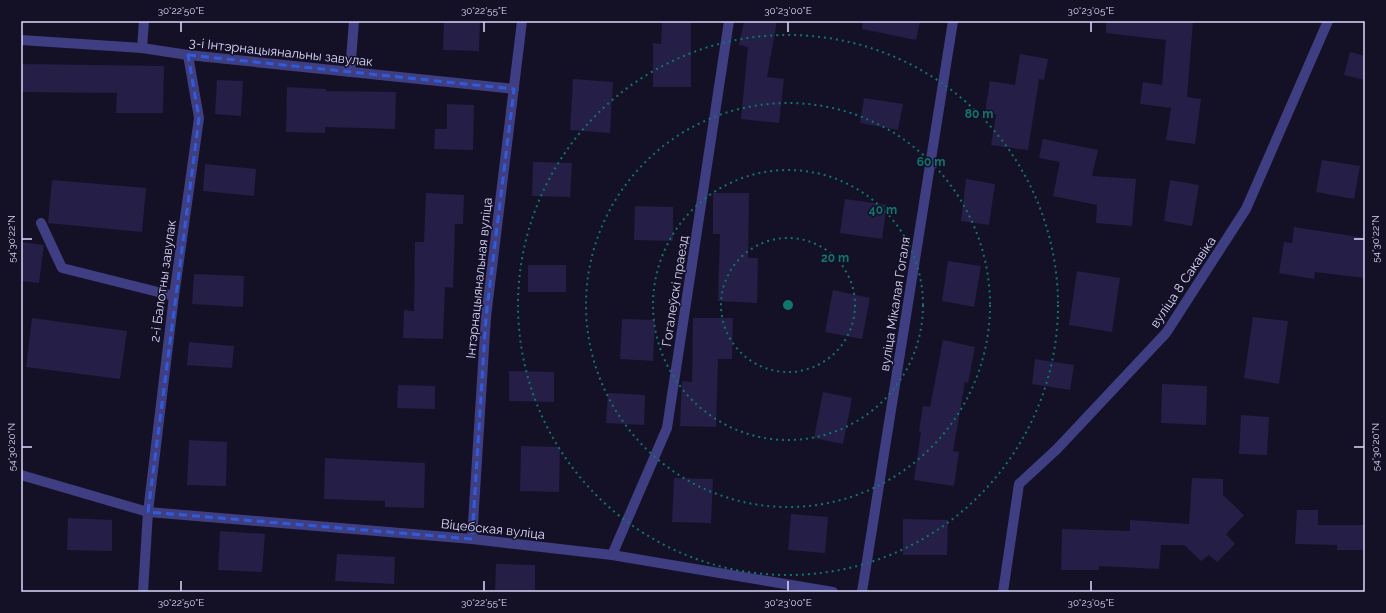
<svg xmlns="http://www.w3.org/2000/svg" width="1386" height="613" viewBox="0 0 1386 613" font-family="Raleway,sans-serif">
  <rect width="100%" height="100%" fill="#141126"/>
  <!-- building -->
  <g fill="#251e46">
    <polygon points="444,21 480,21 479,51 443,50"/>
    <polygon points="662,21 691,21 691,87 653,87 653,43 661,44"/>
    <polygon points="744,21 777,21 767,77 784,79 779,123 741,119 748,47 739,45"/>
    <polygon points="863,21 920,21 916,40 862,29"/>
    <polygon points="1106,21 1193,21 1187,97 1201,99 1195,144 1166,140 1171,108 1140,104 1143,82 1162,85 1166,40 1106,33"/>
    <polygon points="1350,52 1365,56 1365,80 1344,75"/>
    <polygon points="1020,54 1048,59 1044,80 1039,79 1028,150 991,145 996,115 985,113 990,81 1015,85"/>
    <polygon points="21,64 164,66 163,113 116,113 117,93 21,92"/>
    <polygon points="573,79 613,82 610,133 570,130"/>
    <polygon points="217,80 243,81 241,116 215,114"/>
    <polygon points="287,87 326,89 326,91 396,92 395,129 325,127 325,133 286,132"/>
    <polygon points="864,98 903,104 898,130 860,123"/>
    <polygon points="447,104 474,105 473,150 434,149 435,129 447,129"/>
    <polygon points="1043,139 1098,150 1092,176 1136,179 1132,226 1096,223 1097,205 1053,196 1060,162 1039,158"/>
    <polygon points="1322,160 1360,166 1354,199 1316,192"/>
    <polygon points="533,162 572,163 570,197 532,196"/>
    <polygon points="205,164 256,169 254,196 203,191"/>
    <polygon points="966,179 995,184 989,225 961,221"/>
    <polygon points="52,180 146,188 142,232 48,223"/>
    <polygon points="1170,180 1199,185 1192,226 1164,221"/>
    <polygon points="426,193 464,195 463,224 455,224 453,288 445,287 443,339 403,338 404,310 414,311 415,242 424,242"/>
    <polygon points="713,193 749,193 748,258 758,258 757,303 718,301 720,234 713,234"/>
    <polygon points="845,199 887,205 882,239 840,233"/>
    <polygon points="635,206 673,207 673,241 634,240"/>
    <polygon points="1294,227 1365,238 1365,278 1315,272 1314,279 1279,273 1284,242 1292,243"/>
    <polygon points="21,242 44,245 39,283 21,281"/>
    <polygon points="948,261 981,266 974,307 942,301"/>
    <rect x="528" y="265" width="38" height="27"/>
    <polygon points="1077,271 1120,278 1112,332 1069,325"/>
    <polygon points="194,274 244,276 243,307 192,304"/>
    <polygon points="833,290 870,298 862,339 825,332"/>
    <polygon points="1253,317 1288,321 1279,384 1244,378"/>
    <polygon points="32,318 127,331 120,379 26,367"/>
    <polygon points="693,318 733,318 732,359 718,359 716,427 680,426 682,381 692,382"/>
    <polygon points="622,319 655,320 653,361 620,359"/>
    <polygon points="943,340 975,347 968,383 965,382 953,451 959,452 954,486 914,480 921,432 919,431 923,406 930,407"/>
    <polygon points="189,342 234,346 232,368 187,365"/>
    <polygon points="1035,359 1074,365 1070,390 1032,384"/>
    <polygon points="509,371 554,372 554,402 509,401"/>
    <polygon points="1162,384 1207,386 1206,425 1161,423"/>
    <polygon points="398,385 435,386 435,409 397,408"/>
    <polygon points="823,392 852,398 843,444 814,438"/>
    <polygon points="608,393 645,395 644,425 606,423"/>
    <polygon points="1241,415 1269,417 1267,455 1239,454"/>
    <polygon points="189,440 227,442 226,486 187,485"/>
    <polygon points="521,446 560,447 559,492 520,491"/>
    <polygon points="325,458 425,463 424,508 385,507 385,501 324,499"/>
    <polygon points="674,478 713,479 711,523 672,522"/>
    <polygon points="1192,478 1223,479 1223,495 1244,515 1226,534 1235,544 1217,562 1209,555 1201,561 1184,545 1161,545 1159,569 1099,566 1099,570 1061,570 1062,529 1130,531 1130,520 1189,524"/>
    <polygon points="1297,510 1318,510 1318,525 1365,525 1365,550 1337,550 1337,545 1295,544"/>
    <polygon points="791,514 828,517 825,553 788,550"/>
    <polygon points="68,518 112,520 112,551 67,550"/>
    <polygon points="903,519 948,520 947,555 903,555"/>
    <polygon points="220,531 265,534 262,572 218,570"/>
    <polygon points="337,554 395,557 394,584 335,581"/>
    <polygon points="496,564 535,565 535,592 495,592"/>
  </g>
  <g fill="none" stroke-linecap="round" stroke-linejoin="round">
    <!-- minor -->
    <g stroke="#3f3e82" stroke-width="10">
      <polyline points="21,40 142,48 188,55 514,89"/>
      <polyline points="142,48 144,21"/>
      <polyline points="350,72 354,21"/>
      <polyline points="41,223 62,268 174,296"/>
      <polyline points="21,475 148,512 472,539 612,555 833,592"/>
      <polyline points="472,539 486,317 522,21"/>
      <polyline points="612,555 667,428 729,21"/>
      <polyline points="143,592 148,512 174,296 199,118 188,55"/>
      <polyline points="862,592 953,21"/>
      <polyline points="1003,592 1019,484 1057,449 1166,333 1246,209 1328,21"/>
    </g>
  </g>
  <!-- marked area -->
  <path fill="none" stroke="#305cdc" stroke-width="3" stroke-dasharray="8 5" stroke-linejoin="round" d="M188 55 514 89 486 317 472 539 148 512 199 118Z"/>
  <!-- ticks -->
  <path fill="none" stroke="#dbd7fd" stroke-width="1.5" d="M181 22V32M484 22V32M788 22V32M1091 22V32M22 239H32M1354 239H1364M22 447H32M1354 447H1364M181 581V591M484 581V591M788 581V591M1091 581V591"/>
  <!-- distance rings -->
  <g fill="none" stroke="#0f766e" stroke-width="2" stroke-dasharray="2 4">
    <circle cx="788" cy="305" r="67"/>
    <circle cx="788" cy="305" r="135"/>
    <circle cx="788" cy="305" r="202"/>
    <circle cx="788" cy="305" r="270"/>
  </g>
  <g text-anchor="middle" dominant-baseline="central" stroke-width="3" stroke-linejoin="round" paint-order="stroke">
    <!-- street labels -->
    <g font-size="13" fill="#dbd7fd" stroke="#141126">
      <text transform="translate(281 52) rotate(6)">3-і Інтэрнацыянальны завулак</text>
      <text transform="translate(479 278) rotate(-84)">Інтэрнацыянальная вуліца</text>
      <text transform="translate(163 281) rotate(-82)">2-і Балотны завулак</text>
      <text transform="translate(1183 282) rotate(-56)">вуліца 8 Сакавіка</text>
      <text transform="translate(675 291) rotate(-81)">Гогалеўскі праезд</text>
      <text transform="translate(895 304) rotate(-81)">вуліца Мікалая Гогаля</text>
      <text transform="translate(493 529) rotate(6)">Віцебская вуліца</text>
    </g>
  </g>
  <circle cx="788" cy="305" r="6" fill="#0f766e" stroke="#141126" stroke-width="2"/>
  <g font-size="12" text-anchor="middle" font-weight="bold" fill="#0f766e" stroke="#141126" stroke-width="3" stroke-linejoin="round" paint-order="stroke">
    <text x="979" y="118">80 m</text>
    <text x="931" y="166">60 m</text>
    <text x="883" y="214">40 m</text>
    <text x="835" y="262">20 m</text>
  </g>
  <!-- border -->
  <rect width="1386" height="613" fill="none" stroke="#141126" stroke-width="44"/>
  <rect x="22" y="22" width="1342" height="569" fill="none" stroke="#dbd7fd" stroke-width="1.5"/>
  <g font-size="10" text-anchor="middle" fill="#dbd7fd">
    <text x="181" y="14">30°22'50"E</text>
    <text x="484" y="14">30°22'55"E</text>
    <text x="788" y="14">30°23'00"E</text>
    <text x="1091" y="14">30°23'05"E</text>
    <text transform="translate(11 239) rotate(-90)" y="4">54°30'22"N</text>
    <text transform="translate(1375 239) rotate(-90)" y="4">54°30'22"N</text>
    <text transform="translate(11 447) rotate(-90)" y="4">54°30'20"N</text>
    <text transform="translate(1375 447) rotate(-90)" y="4">54°30'20"N</text>
    <text x="181" y="606">30°22'50"E</text>
    <text x="484" y="606">30°22'55"E</text>
    <text x="788" y="606">30°23'00"E</text>
    <text x="1091" y="606">30°23'05"E</text>
  </g>
</svg>
